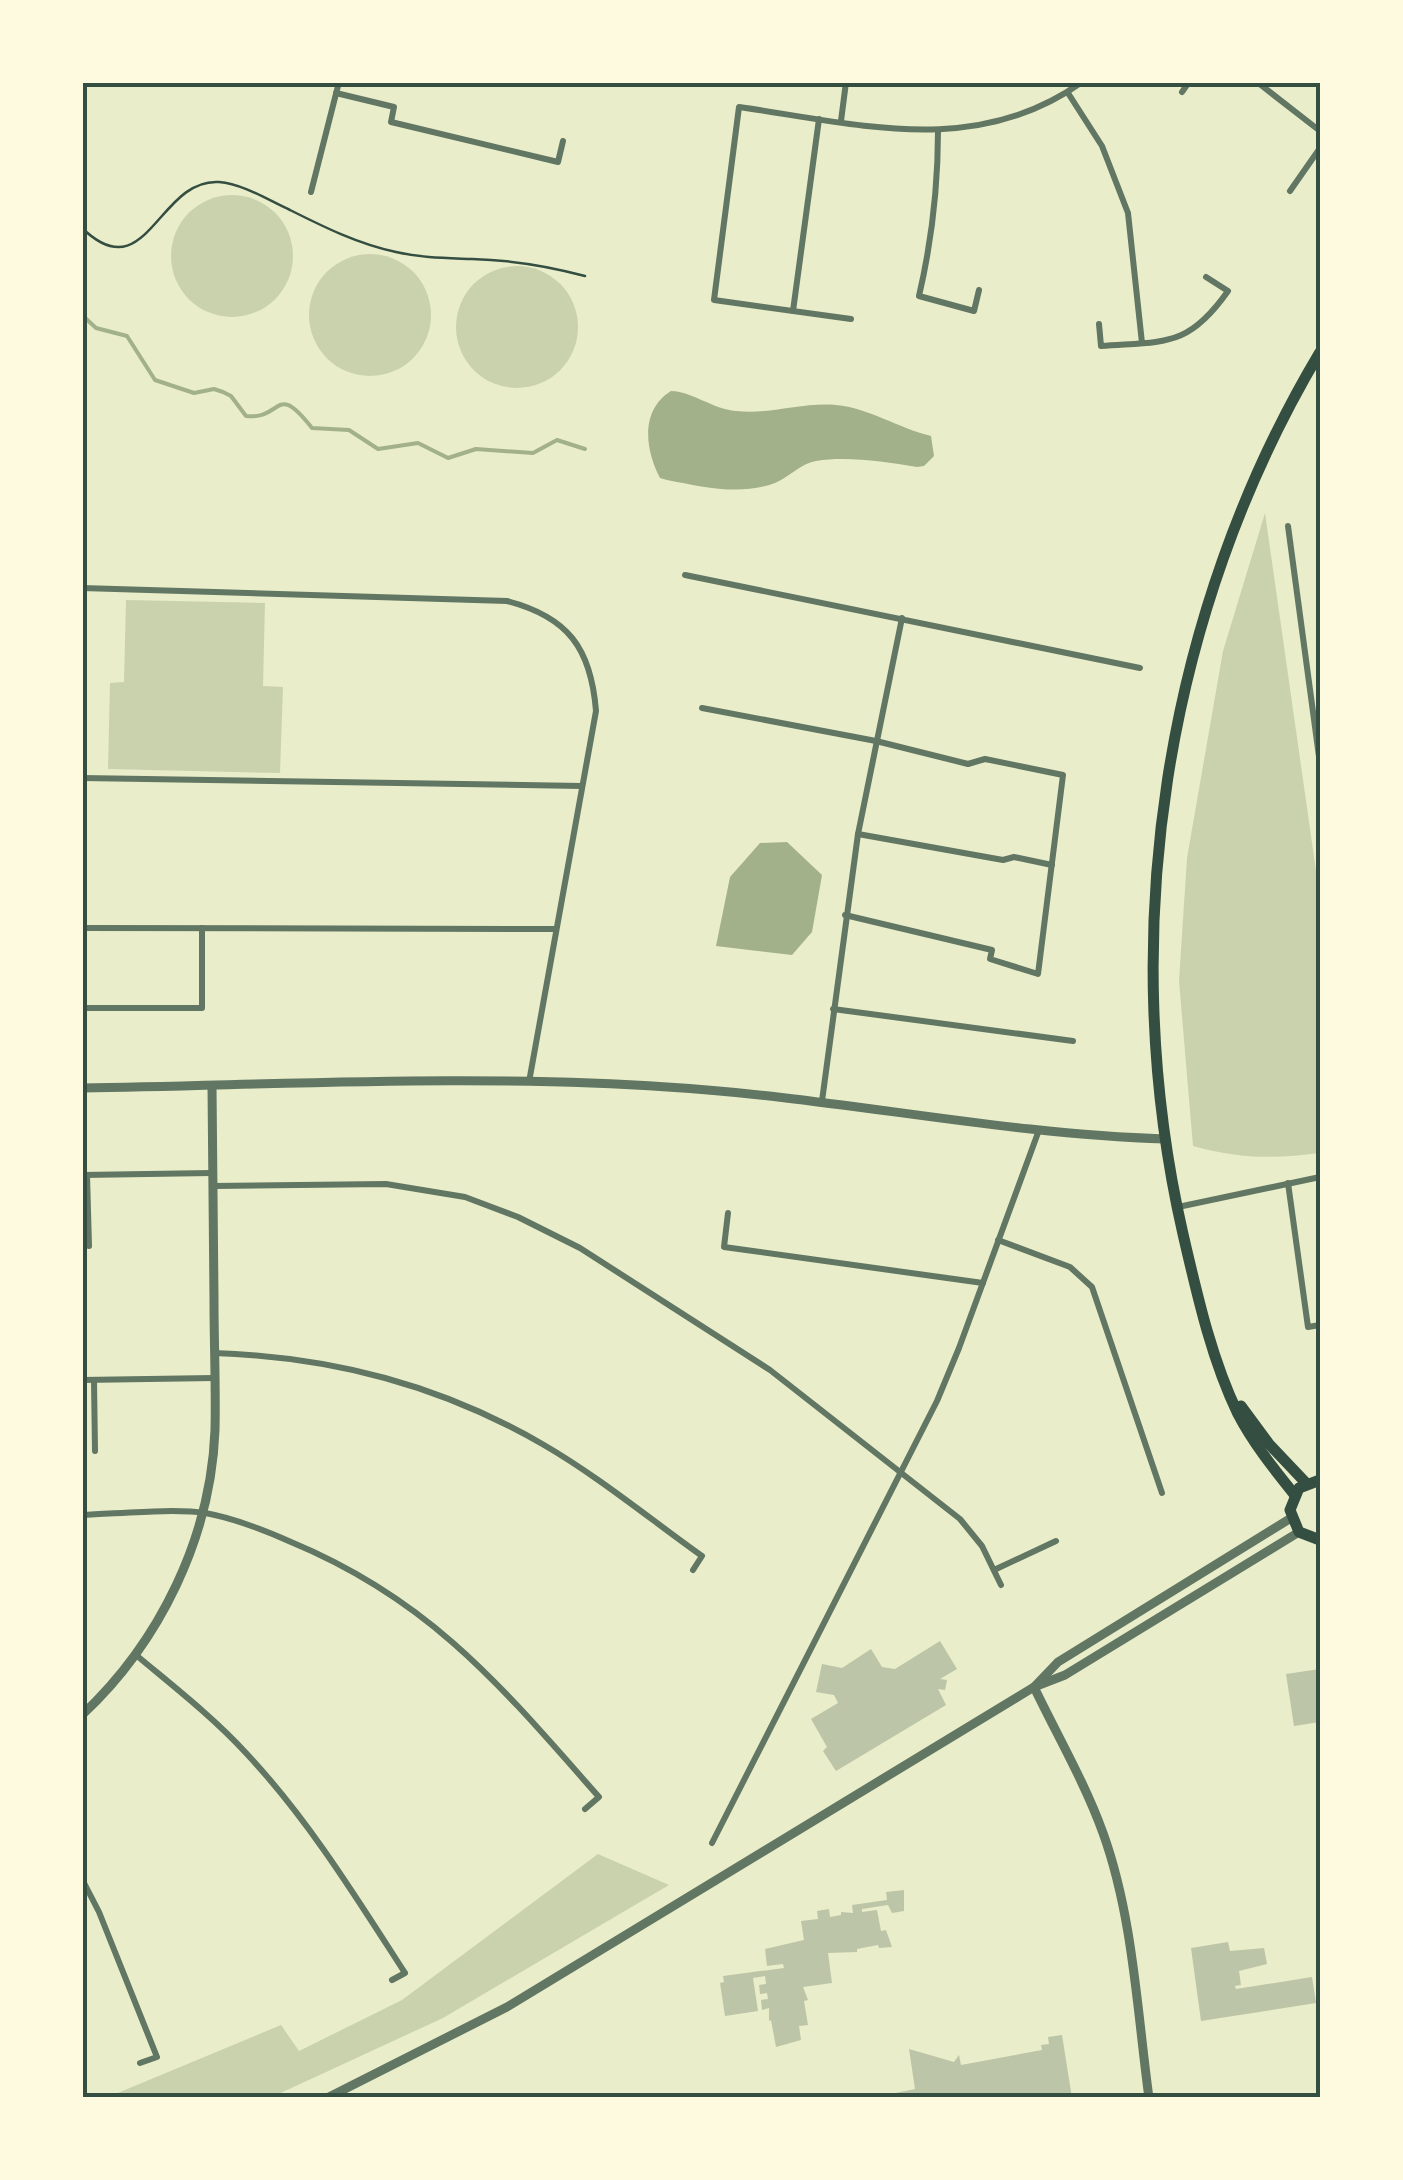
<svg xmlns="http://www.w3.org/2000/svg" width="1403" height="2180" viewBox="0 0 1403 2180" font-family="Literata,serif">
  <rect width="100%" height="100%" fill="#e9edc9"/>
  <!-- green -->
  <g fill="#cad2ad">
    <circle cx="232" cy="256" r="61"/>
    <circle cx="370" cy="315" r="61"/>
    <circle cx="517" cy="327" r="61"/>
    <path d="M1265 513 1320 899V1153C1272 1159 1240 1159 1193 1146L1179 981 1187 858 1223 651Z"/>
    <polygon points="126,600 265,603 263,686 283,687 280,773 108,769 110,683 124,682"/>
    <polygon points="598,1854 669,1885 443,2018 272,2097 108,2097 281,2025 299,2051 402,2000"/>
  </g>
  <!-- water -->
  <g fill="#a3b18a">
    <path d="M671 391C694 392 712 409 736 411 769 415 802 402 836 405 869 408 898 428 931 436L934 456 924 466 917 467C884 462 849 456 816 461 800 464 789 477 775 483 740 496 703 487 667 480L660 478C645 450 640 410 671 391Z"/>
    <polygon points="787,842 822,875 812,932 792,955 716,946 730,877 760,843"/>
  </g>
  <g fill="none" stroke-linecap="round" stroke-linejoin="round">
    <!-- stream -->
    <path stroke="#a3b18a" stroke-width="4" d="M82 315 96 328 127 336 155 380 194 393 214 389 223 392 231 396 246 416C284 420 274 380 312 428L349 430 378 449 418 443 448 458 476 449 533 453 557 440 585 449"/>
  </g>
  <!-- building -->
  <g fill="#bcc5a7">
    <polygon points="940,1641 957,1669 940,1679 947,1680 945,1690 938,1689 946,1705 836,1771 823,1751 827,1747 811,1719 838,1703 834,1695 816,1692 822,1664 842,1668 871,1649 882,1667 895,1669"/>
    <polygon points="1320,1669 1320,1722 1294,1726 1286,1674"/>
    <polygon points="904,1890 904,1911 892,1913 888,1905 862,1909 862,1912 877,1910 881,1931 886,1930 892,1947 879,1948 878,1945 857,1949 857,1952 828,1953 832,1983 803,1987 808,2000 804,2001 808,2025 799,2026 801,2040 776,2047 771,2020 769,2021 769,2008 762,2010 761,2000 768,1999 767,1993 760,1994 759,1985 766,1984 765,1976 753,1978 758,2011 725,2016 720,1983 724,1982 723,1976 784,1968 783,1964 767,1966 765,1949 804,1940 801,1921 818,1919 817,1911 829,1909 830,1917 841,1915 841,1912 853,1913 852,1905 887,1900 886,1892"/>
    <polygon points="1228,1942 1230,1951 1264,1948 1267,1964 1239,1971 1241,1985 1235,1986 1236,1989 1312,1977 1316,2003 1201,2021 1191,1948"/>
    <polygon points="1062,2035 1072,2098 871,2098 915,2089 909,2049 954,2062 959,2055 961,2065 1042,2050 1041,2045 1049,2044 1048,2037"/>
  </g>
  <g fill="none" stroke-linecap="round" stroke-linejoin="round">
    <!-- path -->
    <path stroke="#344e41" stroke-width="2.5" d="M82 228C147 291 158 178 219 182 243 184 268 200 290 210 324 227 358 244 396 252 422 258 446 258 472 259 511 260 548 266 585 276"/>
    <!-- minor -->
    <g stroke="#617663" stroke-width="6">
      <polyline points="1257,82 1320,131"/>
      <polyline points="1182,92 1189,82"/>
      <polyline points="336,93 394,107 391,122 558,162 563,141"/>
      <polyline points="1068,93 1102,146 1128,213 1142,343"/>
      <polyline points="841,121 846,82"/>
      <path d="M938 131C938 188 932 240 919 296L974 311 979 290"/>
      <polyline points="1290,191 1320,148"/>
      <polyline points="311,192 339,82"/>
      <polyline points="793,311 819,119"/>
      <path d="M851 319 714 300 739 107C858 124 976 158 1082 82"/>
      <path d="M1099 324 1101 346C1165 341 1188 348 1228 291L1206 277"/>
      <polyline points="1288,526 1320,764"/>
      <polyline points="685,575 1140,668"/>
      <path d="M82 588 507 601C568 617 591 648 596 711L529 1082"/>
      <polyline points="702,708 876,741 968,764 985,759 1063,775 1038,974 990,959 992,950 845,915"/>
      <polyline points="82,778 582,786"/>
      <polyline points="858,834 1003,860 1014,857 1052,865"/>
      <polyline points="82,928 556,929"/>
      <polyline points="82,1008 202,1008 202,928"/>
      <polyline points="833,1009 1073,1041"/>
      <polyline points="822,1101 858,834 902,618"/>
      <polyline points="82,1175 212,1173"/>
      <polyline points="87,1175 89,1246"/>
      <polyline points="1288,1183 1308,1327 1320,1325"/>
      <polyline points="213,1186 386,1184 465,1197 518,1217 580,1248 770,1370 960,1519 982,1546 1001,1585"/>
      <polyline points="1178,1207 1320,1177"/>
      <polyline points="728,1213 724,1247 983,1283"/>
      <polyline points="998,1240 1070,1267 1092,1287 1162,1493"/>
      <path d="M214 1353C333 1357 441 1385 544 1445 599 1477 650 1519 702 1556L693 1570"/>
      <polyline points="82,1380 214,1378"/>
      <polyline points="94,1380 95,1451"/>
      <path d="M82 1515C116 1514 173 1508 205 1513 234 1518 264 1530 291 1542 431 1600 502 1687 599 1797L585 1809"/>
      <polyline points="994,1570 1056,1541"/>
      <path d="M136 1655C173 1686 213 1717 246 1753 308 1819 356 1897 405 1973L392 1980"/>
      <polyline points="712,1843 937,1401 959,1348 1039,1130"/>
      <polyline points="82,1879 99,1912 157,2057 140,2063"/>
    </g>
    <!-- tertiary -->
    <g stroke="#617663" stroke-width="9">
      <path d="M82 1088C277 1085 473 1074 667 1087 834 1097 999 1134 1165 1139"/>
      <polyline points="1036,1685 1058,1662 1291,1518"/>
      <path d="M1034 1687C1057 1735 1085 1783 1103 1833 1133 1916 1137 2010 1149 2098"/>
      <path d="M82 1715C160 1642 211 1537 215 1430 216 1387 214 1344 214 1300 213 1229 212 1158 212 1086"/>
      <polyline points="327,2098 507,2007 1034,1687 1065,1675 1299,1532"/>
    </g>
    <!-- primary -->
    <g stroke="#344e41" stroke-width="11">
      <polyline points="1241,1406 1269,1444 1306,1483"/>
      <polyline points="1320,1480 1299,1488 1290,1510 1299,1532 1320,1540"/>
      <path d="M1294 1494C1274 1469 1253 1443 1238 1414 1211 1358 1197 1294 1183 1234 1115 938 1164 613 1320 352"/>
    </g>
  </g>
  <!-- border -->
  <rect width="1403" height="2180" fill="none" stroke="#fefae0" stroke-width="170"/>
  <rect x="85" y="85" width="1233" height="2010" fill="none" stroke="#344e41" stroke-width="4"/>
</svg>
